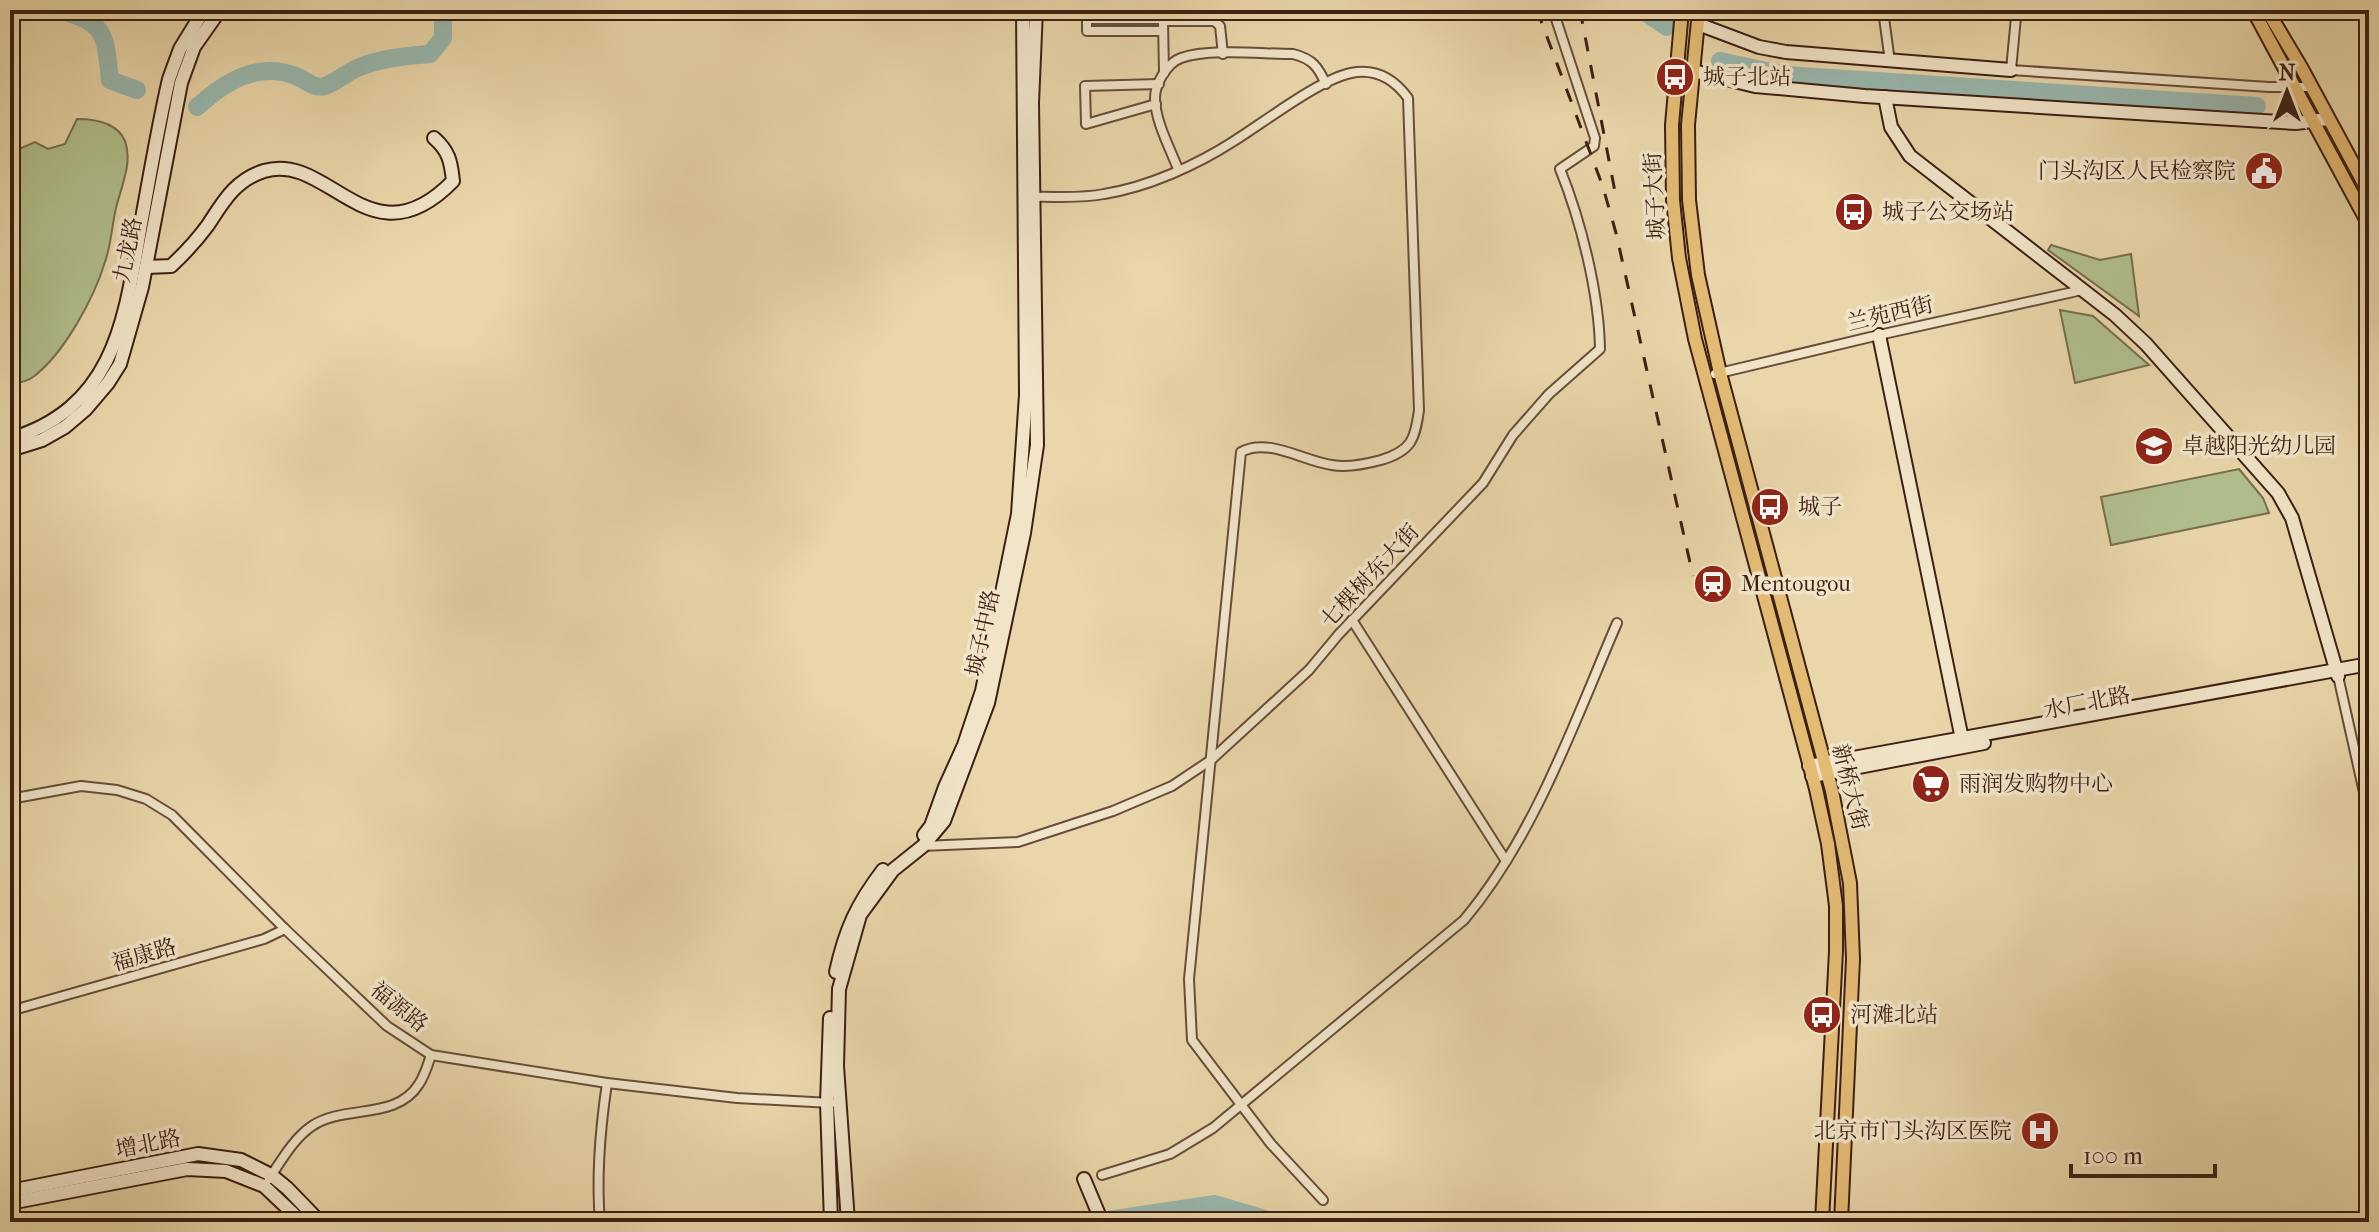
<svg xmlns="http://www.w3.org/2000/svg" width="2379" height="1232" viewBox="0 0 2379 1232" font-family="'IM FELL French Canon','Noto Serif SC',serif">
  <rect width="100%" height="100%" fill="#e9d6aa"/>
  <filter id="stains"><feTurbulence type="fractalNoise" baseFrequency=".0025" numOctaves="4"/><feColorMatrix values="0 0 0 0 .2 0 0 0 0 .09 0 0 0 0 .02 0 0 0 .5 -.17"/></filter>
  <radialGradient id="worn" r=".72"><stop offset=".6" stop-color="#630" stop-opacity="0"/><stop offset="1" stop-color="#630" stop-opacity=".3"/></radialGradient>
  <!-- green -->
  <g fill="#b1bf8d" stroke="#776f50" stroke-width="2">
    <path d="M77 119C95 119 117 122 125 141 133 162 121 187 116 208 112 225 111 245 105 262 94 298 64 354 33 377 27 382 18 383 10 384V153L35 142 48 149 65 144Z"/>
    <polygon points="2051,245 2100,260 2131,254 2139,316 2048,250"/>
    <polygon points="2060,310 2093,316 2149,365 2075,383"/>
    <polygon points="2239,469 2263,498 2269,513 2111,545 2101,497"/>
  </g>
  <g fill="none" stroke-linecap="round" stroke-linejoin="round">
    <!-- river -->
    <g stroke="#99b8af" stroke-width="18">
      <path d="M58 10C107 22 105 35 110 80L137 90"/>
      <polyline points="1642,10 1667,27"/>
      <polyline points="1720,61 1785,75 2257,106"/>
      <path d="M197 107C225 82 257 61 296 76 306 80 313 89 325 86 336 82 347 73 357 68 381 58 405 56 430 54L443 38V10"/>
      <polyline points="1095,1222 1215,1204 1275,1222"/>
    </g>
    <!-- street casing -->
    <g stroke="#684d3a" stroke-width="12">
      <g id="street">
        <polyline points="1883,10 1890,62"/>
        <polyline points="2067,10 2063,12 2026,11 2016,17 2011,70 2269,87 2311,87"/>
        <polyline points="1163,21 1214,21 1220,26 1223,54"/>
        <polyline points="1163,31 1087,31 1087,19 1163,19 1163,21 1164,73"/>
        <polyline points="1156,104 1086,124 1085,86 1159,84"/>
        <path d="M1178 169C1170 148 1155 121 1155 98 1155 84 1167 63 1181 58 1211 48 1261 54 1293 54 1313 59 1318 67 1326 84"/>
        <path d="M1030 197C1054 196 1080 199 1104 194 1148 187 1197 165 1234 141 1263 123 1320 79 1351 73 1376 68 1394 79 1408 98L1419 410C1415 440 1411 451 1381 460 1366 464 1347 468 1332 465 1303 461 1268 437 1241 452L1189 979 1192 1040 1271 1144 1323 1200"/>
        <polyline points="1715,374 1879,335 2082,290"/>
        <polyline points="1352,620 1506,861"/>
        <polyline points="2338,676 2369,815"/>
        <polyline points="10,799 81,786 117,790 146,799 172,815 285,929 387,1026 431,1055 607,1083 737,1098 831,1103"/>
        <path d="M922 846 1018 842 1113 811 1172 786 1211 760 1309 670 1339 634 1483 483 1513 435 1549 394 1600 349C1599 293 1581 221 1560 169L1594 146 1595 138 1553 10"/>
        <polyline points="10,1011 264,939 285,929"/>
        <path d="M1102 1175 1170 1154 1213 1128 1464 920C1535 835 1573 725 1617 623"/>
        <path d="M269 1179C281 1161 294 1138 312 1126 345 1104 396 1121 419 1084 425 1075 428 1064 431 1055"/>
        <path d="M600 1222C596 1175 600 1130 607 1083"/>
      </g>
    </g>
    <!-- secondary casing -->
    <g stroke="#3d1f14" stroke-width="16">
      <g id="secondary">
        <polyline points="1698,24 1759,47 1786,52 2011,70"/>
        <polyline points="1693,71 1755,86 1865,96 2296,123 2327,119"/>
        <polyline points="1885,97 1891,127 1910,156 2115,315 2146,344 2278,493 2292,518 2338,676"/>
        <path d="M146 267 171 266C184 254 197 240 208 225 223 202 235 180 264 171 329 151 370 266 453 181 451 162 449 151 434 138"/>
        <polyline points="1879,335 1963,744"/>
        <path d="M10 439C116 407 125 318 141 224 150 175 158 127 169 79L180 49 204 10"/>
        <polyline points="10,450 42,440 65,427 85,410 108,383 120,364 142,287 181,83 194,47 220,10"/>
        <polyline points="1809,766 2369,664"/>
        <polyline points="1812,776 1984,743"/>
        <polyline points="924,835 931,826 945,787 964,745 982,691 1018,514 1026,395 1023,10"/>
        <path d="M836 972C845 930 857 904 883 870"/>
        <polyline points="830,1018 827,1103 831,1222"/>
        <polyline points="1084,1179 1102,1222"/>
        <polyline points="10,1191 198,1154 241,1160 271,1175 287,1188 320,1222"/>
        <polyline points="10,1203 187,1169 226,1171 264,1186 302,1222"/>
        <polyline points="848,1222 837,1066 839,989 860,915 893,870 923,846 944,821 988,703 1024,533 1037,445 1032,103 1036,10"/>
      </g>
    </g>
    <!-- primary casing -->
    <g stroke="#3d1f14" stroke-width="16">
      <g id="primary">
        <polyline points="1682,10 1672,125 1673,200 1679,258 1695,339 1816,789 1828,844 1836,906 1836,951 1822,1222"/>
        <polyline points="1699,10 1688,125 1689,200 1698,275 1720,373 1832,791 1850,883 1853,959 1841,1222"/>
        <polyline points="2253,10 2369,225"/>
        <polyline points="2267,10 2301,67 2369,193"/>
      </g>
    </g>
    <!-- street -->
    <use href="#street" stroke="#f1e4c8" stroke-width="8"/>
    <!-- secondary -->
    <use href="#secondary" stroke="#f1e4c8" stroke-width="12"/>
    <!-- primary -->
    <use href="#primary" stroke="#e4bb75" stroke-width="12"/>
    <!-- rail -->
    <g stroke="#3d1f14" stroke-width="3" stroke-dasharray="14 14" stroke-linecap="butt">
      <polyline points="1537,10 1603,187 1616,233 1693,576"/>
      <polyline points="1580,10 1617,202"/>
    </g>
  </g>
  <!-- icons -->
  <defs>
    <g id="bus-disc" transform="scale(2)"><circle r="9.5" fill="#8f2418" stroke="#f1e4c8"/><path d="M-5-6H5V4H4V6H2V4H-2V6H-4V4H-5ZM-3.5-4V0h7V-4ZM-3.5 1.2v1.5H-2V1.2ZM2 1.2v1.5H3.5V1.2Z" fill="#fff"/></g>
    <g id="civic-disc" transform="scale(2)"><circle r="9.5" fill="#8f2418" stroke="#f1e4c8"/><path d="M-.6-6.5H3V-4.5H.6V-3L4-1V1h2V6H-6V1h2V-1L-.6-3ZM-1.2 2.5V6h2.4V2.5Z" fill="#fff"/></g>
    <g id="school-disc" transform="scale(2)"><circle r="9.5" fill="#8f2418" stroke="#f1e4c8"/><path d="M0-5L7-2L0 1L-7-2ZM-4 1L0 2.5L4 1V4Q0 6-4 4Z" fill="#fff"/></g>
    <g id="station-disc" transform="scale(2)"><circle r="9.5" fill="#8f2418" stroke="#f1e4c8"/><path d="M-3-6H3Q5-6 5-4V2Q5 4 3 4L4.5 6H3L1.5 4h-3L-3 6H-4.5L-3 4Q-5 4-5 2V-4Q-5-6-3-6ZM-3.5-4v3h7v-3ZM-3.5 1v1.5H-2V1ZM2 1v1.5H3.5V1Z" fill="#fff"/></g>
    <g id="supermarket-disc" transform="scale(2)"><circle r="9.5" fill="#8f2418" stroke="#f1e4c8"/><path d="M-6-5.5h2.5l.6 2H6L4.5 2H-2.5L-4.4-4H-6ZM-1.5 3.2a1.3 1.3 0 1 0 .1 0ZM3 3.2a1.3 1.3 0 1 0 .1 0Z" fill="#fff"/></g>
    <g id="hospital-disc" transform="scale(2)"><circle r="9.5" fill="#8f2418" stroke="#f1e4c8"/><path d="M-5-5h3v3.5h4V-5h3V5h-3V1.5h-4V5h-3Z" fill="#fff"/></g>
  </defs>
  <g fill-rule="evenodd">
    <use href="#bus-disc" x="1675" y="77"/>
    <use href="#civic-disc" x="2264" y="171"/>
    <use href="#bus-disc" x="1854" y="212"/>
    <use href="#school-disc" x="2154" y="446"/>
    <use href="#bus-disc" x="1770" y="507"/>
    <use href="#station-disc" x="1713" y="584"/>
    <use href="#supermarket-disc" x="1931" y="784"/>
    <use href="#bus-disc" x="1822" y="1015"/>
    <use href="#hospital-disc" x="2040" y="1131"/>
  </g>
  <g text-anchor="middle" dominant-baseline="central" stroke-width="7" stroke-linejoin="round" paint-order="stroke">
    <!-- poi labels -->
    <g font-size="22" fill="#3d1f14" stroke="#f1e4c8" text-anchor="start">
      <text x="1703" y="77">城子北站</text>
      <text x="2236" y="171" text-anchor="end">门头沟区人民检察院</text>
      <text x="1882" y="212">城子公交场站</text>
      <text x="2182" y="446">卓越阳光幼儿园</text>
      <text x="1798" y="507">城子</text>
      <text x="1741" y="584">Mentougou</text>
      <text x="1959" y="784">雨润发购物中心</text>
      <text x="1850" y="1015">河滩北站</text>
      <text x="2012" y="1131" text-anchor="end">北京市门头沟区医院</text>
    </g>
    <!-- street labels -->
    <g font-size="22" fill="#3d1f14" stroke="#f1e4c8">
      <text transform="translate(1655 196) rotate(-93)">城子大街</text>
      <text transform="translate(128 250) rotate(-79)">九龙路</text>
      <text transform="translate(1890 314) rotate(-13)">兰苑西街</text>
      <text transform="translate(1370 576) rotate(-47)">七棵树东大街</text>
      <text transform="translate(983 633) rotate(-78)">城子中路</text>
      <text transform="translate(2087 703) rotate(-11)">水厂北路</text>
      <text transform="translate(1850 787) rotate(76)">新桥大街</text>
      <text transform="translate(144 955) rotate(-16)">福康路</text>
      <text transform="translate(399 1007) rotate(39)">福源路</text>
      <text transform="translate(148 1144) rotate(-11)">增北路</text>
    </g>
  </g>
  <!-- margin -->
  <rect width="2379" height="1232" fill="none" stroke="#e9d6aa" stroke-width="40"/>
  <rect x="12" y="12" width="2355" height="1208" fill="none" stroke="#3d1f14" stroke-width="4"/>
  <rect x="20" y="20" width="2339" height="1192" fill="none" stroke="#3d1f14" stroke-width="2"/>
  <!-- north arrow -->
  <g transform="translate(2287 92)" stroke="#f1e4c8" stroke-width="6" paint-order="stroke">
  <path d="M0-6L14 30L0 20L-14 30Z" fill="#3d1f14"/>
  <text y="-12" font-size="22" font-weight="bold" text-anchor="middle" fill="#3d1f14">N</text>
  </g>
  <!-- scale -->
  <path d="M2071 1164v12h144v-12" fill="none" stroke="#3d1f14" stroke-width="4"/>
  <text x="2083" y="1164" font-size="24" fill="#3d1f14" stroke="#f1e4c8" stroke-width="6" paint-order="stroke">100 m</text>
  <rect width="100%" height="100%" filter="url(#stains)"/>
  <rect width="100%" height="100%" fill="url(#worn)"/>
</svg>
